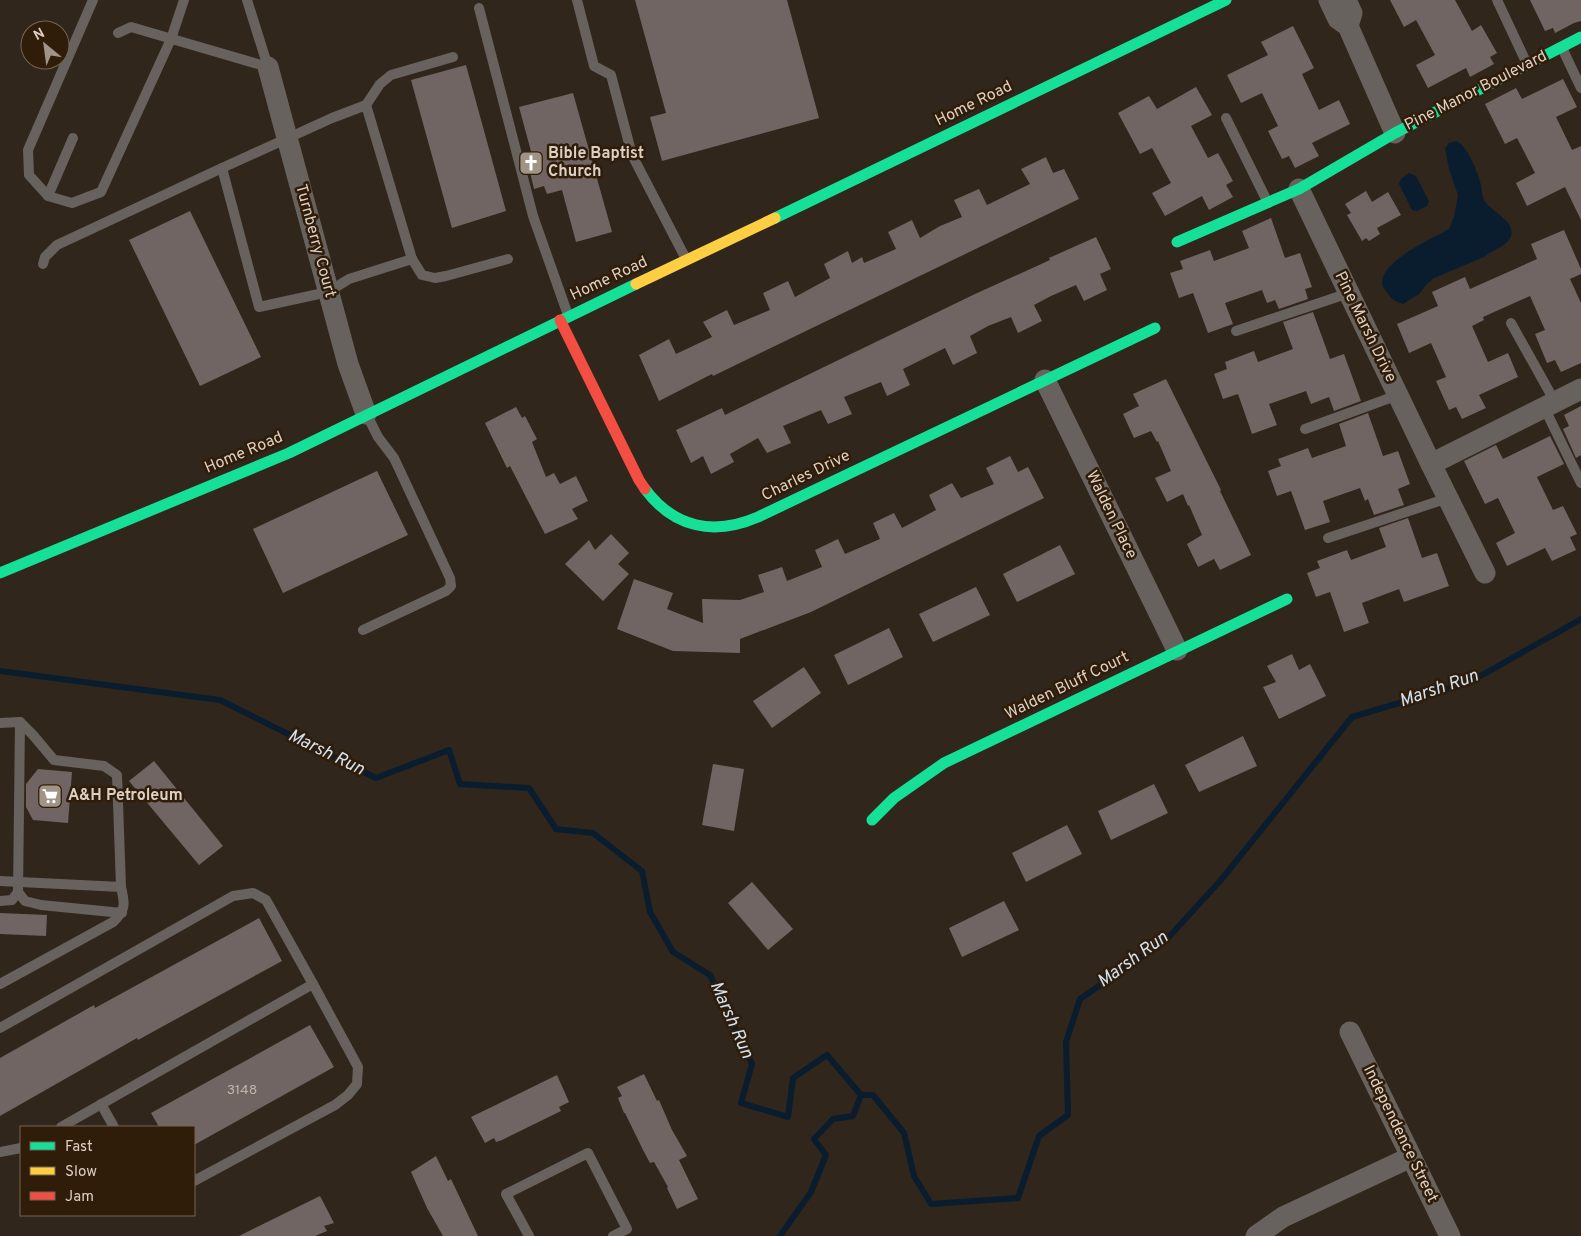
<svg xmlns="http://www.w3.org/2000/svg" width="1581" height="1236" viewBox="0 0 1581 1236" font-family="Overpass,sans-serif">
  <rect width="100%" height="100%" fill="#31261b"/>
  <!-- water -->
  <g fill="#091d2f">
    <path d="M1457 141C1469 148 1478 173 1481 185 1482 190 1482 196 1484 200 1491 212 1516 221 1511 236 1508 246 1492 250 1484 257L1434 278 1427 284 1419 294 1403 304C1394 302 1390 297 1385 290 1368 266 1434 238 1449 229L1454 217 1458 195 1449 169 1445 148 1449 143Z"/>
    <polygon points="1409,173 1416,176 1429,201 1427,206 1417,211 1412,210 1399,184 1401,179"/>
  </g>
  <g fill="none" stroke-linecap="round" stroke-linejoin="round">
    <!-- stream -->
    <g stroke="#091d2f" stroke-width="6">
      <polyline points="0,671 220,700 376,778 449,750 460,784 529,788 556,829 593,833 642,871 650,912 673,952 710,975 752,1064 741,1103 788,1117 793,1078 827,1055 861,1095 873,1095 904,1133 914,1176 931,1204 1018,1198 1039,1136 1068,1115 1066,1042 1080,999 1167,939 1221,880 1352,717 1470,682 1581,619"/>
      <polyline points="780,1236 811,1192 826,1155 814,1139 833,1119 853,1116 861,1095"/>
    </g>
  </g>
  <!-- building -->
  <g fill="#706562">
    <polygon points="635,0 787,0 819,118 662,161 650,117 666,113"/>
    <polygon points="1390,0 1455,0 1472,31 1481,25 1497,53 1490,57 1494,64 1470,77 1466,68 1428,88 1416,65 1435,55 1416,20 1404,27"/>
    <polygon points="1530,0 1581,0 1581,21 1574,23 1555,33 1553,28 1545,31"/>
    <polygon points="1293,26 1314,68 1302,74 1319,110 1339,100 1350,124 1312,143 1319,156 1295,168 1289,156 1282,159 1268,131 1278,126 1262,93 1241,103 1227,75 1268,55 1261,42"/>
    <polygon points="466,65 506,211 452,228 411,80"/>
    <polygon points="1563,79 1577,107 1556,117 1572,150 1581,146 1581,220 1565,187 1527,206 1516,183 1535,173 1517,138 1505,144 1485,104 1516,88 1522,99"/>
    <polygon points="1196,87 1212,115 1191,126 1208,158 1218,153 1233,181 1226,185 1233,197 1209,210 1202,196 1165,216 1152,193 1171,183 1152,148 1140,154 1118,113 1149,96 1157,109"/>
    <polygon points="573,93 612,232 576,242 562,190 547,194 544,186 534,189 526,156 532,155 519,107"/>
    <polygon points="1046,157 1053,173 1064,169 1079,199 713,376 712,374 659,401 639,355 669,339 676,354 712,337 703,322 727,310 734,325 770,310 763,293 788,281 795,297 830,278 824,264 848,251 852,263 862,257 864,263 896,249 888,232 912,220 920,238 940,226 962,217 954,200 979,189 987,205 1030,184 1021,169"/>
    <polygon points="1366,191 1372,202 1388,192 1401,215 1377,228 1380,234 1369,241 1366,238 1362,241 1347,215 1351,213 1345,204"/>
    <polygon points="190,211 261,357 200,386 129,240"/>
    <polygon points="1271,218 1285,258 1300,253 1312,287 1305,289 1308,299 1279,309 1275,300 1267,303 1262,290 1225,303 1233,324 1208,333 1193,293 1179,298 1170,273 1183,269 1180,261 1210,250 1214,261 1249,248 1242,231"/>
    <polygon points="1564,230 1581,269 1581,274 1570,279 1581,303 1581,363 1561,372 1555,360 1547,363 1535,334 1545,330 1530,296 1483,317 1484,320 1472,326 1488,362 1508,353 1518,377 1479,395 1486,408 1462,419 1456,407 1449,410 1436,381 1446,377 1431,343 1409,353 1397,324 1438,306 1432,292 1465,277 1470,289 1537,259 1531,244"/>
    <polygon points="1096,237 1111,269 1100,274 1107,290 1084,301 1076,285 1051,296 1034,305 1042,321 1018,333 1011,317 988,326 970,336 977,353 953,365 945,348 903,369 910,385 887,396 881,382 844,397 852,414 828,424 821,410 783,426 791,443 767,453 758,438 730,454 734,462 711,474 703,456 691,463 676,430 722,408 725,415 975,294 1050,260 1049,258"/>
    <polygon points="1313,312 1330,359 1344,354 1361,401 1334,411 1329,397 1311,404 1306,391 1269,404 1277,425 1252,434 1238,394 1223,399 1214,374 1227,369 1225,362 1254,351 1258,362 1293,349 1283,322"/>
    <polygon points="1166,379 1221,490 1220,491 1251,555 1220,570 1214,559 1198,567 1187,544 1202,535 1189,505 1188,506 1183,494 1167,502 1155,478 1171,471 1158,441 1157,442 1151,431 1134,438 1123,414 1139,406 1133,394"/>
    <polygon points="1581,406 1581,455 1576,458 1563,429 1569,426 1564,415"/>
    <polygon points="516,407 522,418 525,416 537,439 532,442 546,477 554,473 560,484 576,476 588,501 572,509 578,519 545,534 510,466 507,468 485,423"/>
    <polygon points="1368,413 1383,456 1398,451 1410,484 1398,489 1404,505 1374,515 1368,499 1365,501 1360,488 1323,501 1330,522 1305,530 1291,491 1277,496 1268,471 1281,466 1278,459 1308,448 1312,458 1346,446 1339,424"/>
    <polygon points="1550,436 1564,464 1537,477 1553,510 1563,506 1577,534 1570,537 1576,550 1552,561 1545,548 1507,566 1496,543 1515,533 1498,498 1485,504 1464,461 1496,445 1503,459"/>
    <polygon points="1010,456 1018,472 1028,467 1044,498 811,612 740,639 740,653 673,651 617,629 634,579 673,593 667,609 703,623 702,599 740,600 764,592 758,575 782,567 787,581 822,567 815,550 838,539 845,554 880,539 873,523 894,513 902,528 936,510 929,495 952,483 961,498 994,484 986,468"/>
    <polygon points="377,471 408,535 283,593 253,529"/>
    <polygon points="1408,518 1422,558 1437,553 1449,586 1404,602 1399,589 1362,603 1369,623 1344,632 1330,592 1316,597 1307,573 1320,568 1317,561 1347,550 1351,560 1386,547 1379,528"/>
    <polygon points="611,534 629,553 618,564 629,574 603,601 565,564 589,540 595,550"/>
    <polygon points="1060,545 1075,574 1017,602 1003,574"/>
    <polygon points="976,587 990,615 933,642 919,614"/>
    <polygon points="889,628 903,657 848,685 834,655"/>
    <polygon points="1292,654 1299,670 1310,664 1326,696 1279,719 1263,687 1276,682 1267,666"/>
    <polygon points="804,667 821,693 772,728 753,701"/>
    <polygon points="1243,736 1257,766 1199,792 1185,765"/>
    <polygon points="154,761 223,846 199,865 129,781"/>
    <polygon points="713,764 744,769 734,831 702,825"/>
    <polygon points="38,769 72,772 68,823 33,820 26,807 26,784"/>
    <polygon points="1154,784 1168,813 1111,840 1098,811"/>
    <polygon points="1067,825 1082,854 1026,882 1012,853"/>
    <polygon points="752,882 793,929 768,950 728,903"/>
    <polygon points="1004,901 1019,930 962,957 949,928"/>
    <polygon points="0,913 47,915 46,936 0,934"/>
    <polygon points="259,918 282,961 138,1040 137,1038 0,1116 0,1058 94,1005 95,1008"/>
    <polygon points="310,1025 334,1067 194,1145 194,1127 159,1127 151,1113"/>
    <polygon points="644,1074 657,1101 659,1100 672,1130 687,1156 679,1160 698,1199 677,1209 667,1188 668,1187 654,1162 650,1163 643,1150 625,1113 624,1113 618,1098 622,1096 617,1087"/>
    <polygon points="557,1075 569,1102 559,1107 561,1111 502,1140 496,1142 494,1138 485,1143 471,1117"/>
    <polygon points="436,1156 448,1181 451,1179 478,1236 443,1236 427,1208 411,1172"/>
    <polygon points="320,1196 334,1223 324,1226 327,1231 315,1236 239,1236"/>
  </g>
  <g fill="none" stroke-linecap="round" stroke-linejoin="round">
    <!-- lane -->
    <g stroke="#67625d" stroke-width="10">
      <polyline points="93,0 28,150 29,175 48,196 72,203 101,192 171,39 184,0"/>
      <polyline points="247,0 268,67"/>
      <polyline points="577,0 594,66 611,75 632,155 686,259"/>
      <polyline points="1497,0 1527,64"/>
      <polyline points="479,8 533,216 568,315"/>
      <polyline points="118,33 131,27 268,67"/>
      <polyline points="1562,48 1581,88"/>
      <polygon points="366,105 412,259 349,279 328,292 259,307 222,168 332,118"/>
      <polyline points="366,105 380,84 391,75 453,57"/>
      <polyline points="1226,118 1268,203"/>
      <polyline points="48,196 73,138"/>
      <polyline points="412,259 422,275 435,278 446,276 508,259"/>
      <polyline points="43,264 45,257 57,245 222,168"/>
      <polyline points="1511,323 1555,402"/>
      <polyline points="1236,331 1349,293"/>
      <polyline points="1544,407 1581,483"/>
      <polyline points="1305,429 1398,395"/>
      <polyline points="1328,538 1448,498"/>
      <polyline points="363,630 446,591 451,586 450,578 394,458 378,437 367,415"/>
      <polyline points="0,723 20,722 33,735 54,760 104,766 117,775 121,887 0,881"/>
      <polyline points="18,892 25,901 41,905 122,913"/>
      <polyline points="0,901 12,900 18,892 20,722"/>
      <path d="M0 984 113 922C126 910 125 904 121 887"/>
      <polyline points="0,1028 233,896 253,893 266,900 313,984 61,1127"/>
      <polyline points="101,1104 114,1127"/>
      <polyline points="0,1152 21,1148"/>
      <polyline points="194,1181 335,1105 348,1095 357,1084 358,1067 313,984"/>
      <polyline points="529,1236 506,1194 588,1153 627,1229 613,1236"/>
    </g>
    <!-- street -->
    <g stroke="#67625d" stroke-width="21">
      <polyline points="1329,0 1338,19 1348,26 1395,133"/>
      <polyline points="1346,0 1352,13 1348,26"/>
      <polyline points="268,67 348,364 366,414"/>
      <polyline points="1299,189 1431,464 1485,573"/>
      <polyline points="1045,380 1177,650"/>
      <polyline points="1431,464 1581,389"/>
      <polyline points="1350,1032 1450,1236"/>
      <polyline points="1256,1236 1283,1217 1411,1157"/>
    </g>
    <!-- fast -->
    <g stroke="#16e098" stroke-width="11">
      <polyline points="775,218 1226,0"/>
      <polyline points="1177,242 1299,189 1395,133 1581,37"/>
      <path d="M645 489C674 528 714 536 758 517L1155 328"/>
      <polyline points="0,573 289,453 636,284"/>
      <polyline points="872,820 894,798 944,763 1287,599"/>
    </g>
    <!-- slow -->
    <polyline stroke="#ffcf43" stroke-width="11" points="636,284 775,218"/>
    <!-- jam -->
    <polyline stroke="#f24e42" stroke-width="11" points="560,320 639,480 645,489"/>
  </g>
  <!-- icons -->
  <defs>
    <g id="church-square" transform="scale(1.25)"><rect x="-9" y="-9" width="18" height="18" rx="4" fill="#a09489" stroke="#2f1c09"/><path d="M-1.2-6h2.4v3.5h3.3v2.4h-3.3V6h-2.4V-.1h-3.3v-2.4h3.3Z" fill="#fff"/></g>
    <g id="supermarket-square" transform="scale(1.25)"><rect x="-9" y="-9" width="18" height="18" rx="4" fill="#a09489" stroke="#2f1c09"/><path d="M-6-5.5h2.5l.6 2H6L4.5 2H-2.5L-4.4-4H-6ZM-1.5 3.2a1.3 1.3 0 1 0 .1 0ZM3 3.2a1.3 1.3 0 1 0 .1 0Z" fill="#fff"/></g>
  </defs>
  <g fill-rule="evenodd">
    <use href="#church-square" x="531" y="163"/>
    <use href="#supermarket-square" x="50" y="796"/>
  </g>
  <g text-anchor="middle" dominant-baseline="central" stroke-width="5" stroke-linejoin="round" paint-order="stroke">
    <!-- number labels -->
    <g font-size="14" fill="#c1b4ac">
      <text x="242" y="1090">3148</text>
    </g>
    <!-- street labels -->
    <g font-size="16" fill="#dccfc4" stroke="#2f1c09">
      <text transform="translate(1476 91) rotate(-27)">Pine Manor Boulevard</text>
      <text transform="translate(974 104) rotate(-26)">Home Road</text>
      <text transform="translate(315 241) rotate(75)">Turnberry Court</text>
      <text transform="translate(609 279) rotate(-25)">Home Road</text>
      <text transform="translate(1365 327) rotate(64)">Pine Marsh Drive</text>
      <text transform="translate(244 453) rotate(-23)">Home Road</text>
      <text transform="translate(806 476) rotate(-26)">Charles Drive</text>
      <text transform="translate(1111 515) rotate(64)">Walden Place</text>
      <text transform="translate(1067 686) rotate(-26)">Walden Bluff Court</text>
      <text transform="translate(1400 1134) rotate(64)">Independence Street</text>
    </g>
    <!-- poi labels -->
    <g font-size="16" font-weight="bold" fill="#dccfc4" stroke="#2f1c09" text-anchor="start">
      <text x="548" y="154">Bible Baptist<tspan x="548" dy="18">Church</tspan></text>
      <text x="68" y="796">A&amp;H Petroleum</text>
    </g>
    <!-- water labels -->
    <g font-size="18" font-style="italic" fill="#d0e2f5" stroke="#2f1c09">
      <text transform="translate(1439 689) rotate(-19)">Marsh Run</text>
      <text transform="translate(326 753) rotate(26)">Marsh Run</text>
      <text transform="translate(1133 960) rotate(-36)">Marsh Run</text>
      <text transform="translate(731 1020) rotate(66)">Marsh Run</text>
    </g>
  </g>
  <!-- legend -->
  <rect x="20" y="1126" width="175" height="90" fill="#2f1c09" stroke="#746454"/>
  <rect x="30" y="1142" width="25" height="8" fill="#16e098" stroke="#746454"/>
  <text x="65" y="1151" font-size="15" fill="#dccfc4">Fast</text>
  <rect x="30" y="1167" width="25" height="8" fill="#ffcf43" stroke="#746454"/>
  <text x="65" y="1176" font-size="15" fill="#dccfc4">Slow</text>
  <rect x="30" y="1192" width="25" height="8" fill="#f24e42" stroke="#746454"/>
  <text x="65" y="1201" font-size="15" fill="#dccfc4">Jam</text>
  <!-- north arrow -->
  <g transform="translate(45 45) rotate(331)"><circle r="24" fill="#2f1c09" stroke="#746454"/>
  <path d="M0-4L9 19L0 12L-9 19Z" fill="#a09489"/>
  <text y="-8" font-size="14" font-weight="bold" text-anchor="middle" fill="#dccfc4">N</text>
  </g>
</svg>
